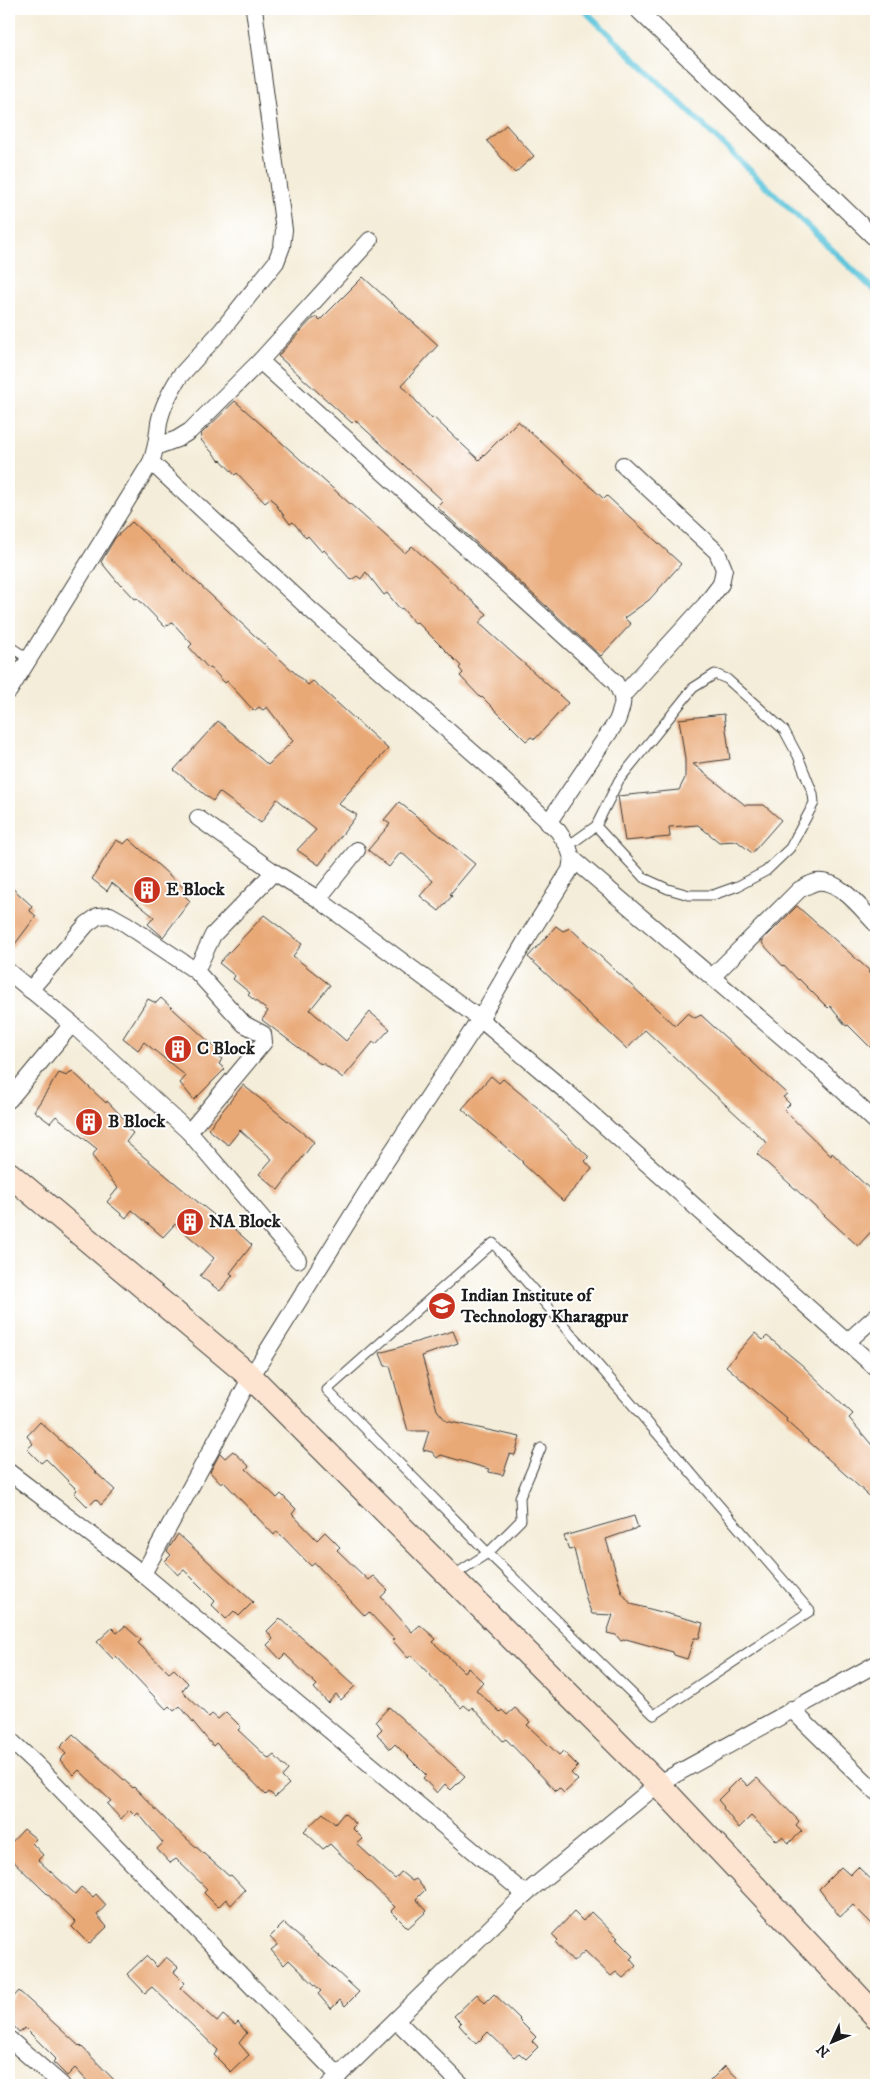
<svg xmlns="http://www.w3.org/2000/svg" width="885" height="2094" viewBox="0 0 885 2094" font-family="'IM FELL DW Pica',serif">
  <rect width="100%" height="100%" fill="#fff"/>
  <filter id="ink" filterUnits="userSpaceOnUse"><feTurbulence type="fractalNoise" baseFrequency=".02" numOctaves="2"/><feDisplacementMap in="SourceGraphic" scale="10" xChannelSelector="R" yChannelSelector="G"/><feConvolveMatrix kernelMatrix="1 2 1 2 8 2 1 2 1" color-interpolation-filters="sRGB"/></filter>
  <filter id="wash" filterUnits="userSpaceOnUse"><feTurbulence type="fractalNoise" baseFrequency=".0096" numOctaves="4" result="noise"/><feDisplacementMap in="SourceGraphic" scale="20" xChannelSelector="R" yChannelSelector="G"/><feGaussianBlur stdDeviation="1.12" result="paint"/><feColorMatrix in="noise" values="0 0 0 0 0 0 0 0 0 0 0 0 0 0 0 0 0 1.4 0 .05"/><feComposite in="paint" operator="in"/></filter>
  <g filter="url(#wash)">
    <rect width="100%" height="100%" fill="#f4edd9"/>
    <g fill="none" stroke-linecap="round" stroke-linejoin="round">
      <!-- stream -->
      <polyline stroke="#5fc6dc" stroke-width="6" points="583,9 876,292"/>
    </g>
    <g id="blocks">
      <!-- building -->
      <g fill="#e9a977">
        <polygon points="506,125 534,156 515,173 487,141"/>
        <polygon points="363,277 438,345 402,385 432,419 433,417 479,460 518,421 604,499 607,496 681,564 649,600 624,618 631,624 601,656 437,507 443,501 355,420 352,423 278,356 311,320 317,317 320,320"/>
        <polygon points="235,401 405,553 412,546 487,614 479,623 568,703 535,739 531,737 526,741 482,697 481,698 460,676 463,673 459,668 461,666 417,622 415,623 402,608 400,609 387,593 384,595 366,572 361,579 357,576 351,580 324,550 322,552 308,536 306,538 293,522 290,524 271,498 265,503 237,473 235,475 221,460 220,461 200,439 202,436 201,434"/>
        <polygon points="132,522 308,685 313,681 388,749 338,804 357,815 319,865 297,850 316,830 277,799 261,823 219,792 213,801 174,770 218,721 268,765 293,741 267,707 263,710 259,707 254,711 227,681 225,683 211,668 209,669 189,647 192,644 172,622 165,627 137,598 135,599 121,584 120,585 101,562 115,538"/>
        <polygon points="724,714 730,759 693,764 745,805 764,805 781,820 752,853 737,841 719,842 698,825 669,827 670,837 625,841 618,796 679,790 685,778 685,759 679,719"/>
        <polygon points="399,802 475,864 450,894 452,896 439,911 420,896 433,881 401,852 389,867 368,850 390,824 384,820"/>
        <polygon points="129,839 187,891 185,896 190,901 163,937 148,924 154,917 112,883 107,891 92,879 116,840 124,844"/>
        <polygon points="9,885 32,906 30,911 36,916 9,952"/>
        <polygon points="797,906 870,971 868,972 876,980 876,1053 848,1025 846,1026 830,1006 828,1008 799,979 798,980 784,965 783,966 762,943 764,939"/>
        <polygon points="264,915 302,944 293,956 330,985 310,1010 346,1041 370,1012 390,1029 376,1044 373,1042 343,1078 324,1064 319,1063 262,1020 268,1011 248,995 250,993 233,979 235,976 219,963"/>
        <polygon points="556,926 563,931 570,928 675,1026 688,1013 695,1018 701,1015 787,1094 783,1097 790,1104 784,1110 831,1156 832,1153 876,1195 876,1226 858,1246 757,1154 767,1143 645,1030 627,1049 528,957"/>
        <polygon points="161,998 218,1050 216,1055 222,1059 219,1064 225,1069 194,1100 180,1083 186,1076 144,1042 138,1050 123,1038 148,999 156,1003"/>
        <polygon points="72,1071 106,1103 107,1101 129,1124 127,1128 133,1133 126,1142 193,1198 230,1228 232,1227 252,1245 230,1273 233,1275 220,1291 200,1276 214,1258 175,1224 163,1237 132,1210 126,1218 107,1202 118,1188 92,1156 97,1149 56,1116 50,1123 34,1111 59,1073 67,1076"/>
        <polygon points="491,1076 499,1083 503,1079 538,1108 589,1157 585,1161 592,1169 563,1201 522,1163 523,1162 462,1109"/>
        <polygon points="243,1085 314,1142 278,1190 259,1174 272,1159 240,1130 228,1145 208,1129"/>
        <polygon points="453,1331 458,1343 422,1356 437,1410 446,1421 520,1437 515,1455 510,1454 503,1475 489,1472 489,1469 441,1455 437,1458 432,1452 423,1450 429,1431 408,1431 390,1366 385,1366 380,1353"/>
        <polygon points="755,1333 763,1340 767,1336 802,1365 853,1414 849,1418 876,1450 876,1502 786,1421 787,1419 726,1366"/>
        <polygon points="40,1422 115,1490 101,1505 96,1499 88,1507 74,1493 77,1490 46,1459 41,1463 27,1449 33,1444 27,1436"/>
        <polygon points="233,1451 249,1466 246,1469 277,1498 281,1494 296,1509 292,1514 317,1540 325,1532 340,1547 337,1550 368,1580 373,1576 388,1590 381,1597 412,1632 420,1625 436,1639 433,1642 464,1672 468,1668 483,1682 476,1690 500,1712 502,1710 507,1715 515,1708 530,1722 527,1725 559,1755 563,1751 578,1766 571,1773 578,1780 564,1793 559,1788 556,1791 506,1739 503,1741 472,1707 470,1710 464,1705 461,1708 411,1655 408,1658 392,1640 394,1639 369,1612 365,1616 315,1563 311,1566 277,1531 274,1535 224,1482 221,1484 210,1472 220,1453 225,1458"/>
        <polygon points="634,1516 638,1528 606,1539 622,1593 631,1604 703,1623 699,1638 694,1638 687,1659 674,1655 673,1652 626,1639 621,1641 616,1635 607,1633 613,1615 592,1614 587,1602 574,1549 569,1550 564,1536"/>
        <polygon points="178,1534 253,1602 239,1616 234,1611 226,1619 212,1605 215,1601 184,1570 178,1575 165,1561 171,1555 167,1551"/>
        <polygon points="280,1618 355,1686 341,1700 336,1694 328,1703 314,1688 317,1685 285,1654 280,1659 267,1645 273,1639 267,1631"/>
        <polygon points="125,1626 141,1640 138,1643 169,1673 174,1669 188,1683 182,1691 209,1717 212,1714 218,1719 226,1712 241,1727 238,1730 269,1759 274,1755 288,1770 282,1777 289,1784 275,1797 269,1792 266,1795 216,1743 213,1746 180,1706 174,1711 169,1706 166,1709 116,1656 113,1659 97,1642 112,1628 117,1633"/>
        <polygon points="389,1707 465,1776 451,1790 445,1784 437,1793 423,1778 426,1775 395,1744 390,1749 377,1734 382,1729 376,1721"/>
        <polygon points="73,1734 133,1788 134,1787 169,1823 229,1876 231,1875 245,1890 231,1905 226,1899 218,1907 204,1893 207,1889 176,1859 170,1863 157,1849 163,1843 138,1813 135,1816 129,1810 121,1819 107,1804 111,1801 79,1770 74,1775 60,1760 66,1754 60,1747"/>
        <polygon points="740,1778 748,1786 757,1778 799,1821 796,1825 802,1831 789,1843 782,1837 777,1841 751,1816 739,1828 723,1808 724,1807 718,1800"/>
        <polygon points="323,1813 335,1824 344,1813 356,1824 352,1828 363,1839 357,1844 395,1879 401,1872 412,1881 416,1879 425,1890 416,1899 427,1911 408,1928 391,1911 395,1907 330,1844 323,1849 304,1831"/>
        <polygon points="24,1829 36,1839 32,1843 43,1855 38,1860 75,1894 81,1887 93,1897 96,1894 106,1905 97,1915 107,1927 89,1944 72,1927 76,1922 9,1857 9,1845"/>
        <polygon points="841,1867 850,1875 858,1867 876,1884 876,1928 853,1905 840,1917 819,1889"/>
        <polygon points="574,1912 583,1921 591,1912 618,1938 616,1939 633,1956 630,1959 636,1966 623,1978 616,1972 611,1976 585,1951 573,1962 556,1943 558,1941 552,1935"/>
        <polygon points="284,1923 359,1992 345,2006 340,2000 331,2009 318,1994 321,1991 289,1960 284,1965 271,1950 277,1945 270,1937"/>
        <polygon points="146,1956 157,1967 166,1957 178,1967 174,1972 185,1983 180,1988 217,2022 223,2015 235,2025 238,2022 247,2033 239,2043 249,2055 231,2072 214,2055 218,2050 152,1987 145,1993 127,1974"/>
        <polygon points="19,1991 79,2046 80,2045 119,2085 91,2085 75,2068 67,2076 53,2062 56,2059 25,2028 19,2032 9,2021 9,2002"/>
        <polygon points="477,1994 485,2003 494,1994 520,2019 519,2020 536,2037 532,2041 538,2047 526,2059 519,2053 514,2057 488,2032 476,2044 459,2025 461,2023 454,2016"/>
        <polygon points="725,2066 745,2085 706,2085"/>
      </g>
    </g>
  </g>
  <g filter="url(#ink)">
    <use href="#blocks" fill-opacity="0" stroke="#3c3b38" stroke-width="1"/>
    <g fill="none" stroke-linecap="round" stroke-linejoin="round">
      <!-- lane casing -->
      <g stroke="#3c3b38" stroke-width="11">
        <g id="lane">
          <polyline points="9,646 29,659"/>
          <polyline points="568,846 596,826 619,780 693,688 715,674 727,679 784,730 798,756 813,794 814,803 790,848 766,871 738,886 713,895 689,895 668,889 644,878 596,826"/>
          <polygon points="493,1243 810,1611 654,1715 488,1553 327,1390"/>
          <polyline points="451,1577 488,1553 521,1520 520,1497 541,1448"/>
        </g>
      </g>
      <!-- street casing -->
      <g stroke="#3c3b38" stroke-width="18">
        <g id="street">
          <polyline points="637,9 876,239"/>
          <path d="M260 361 615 682C625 699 624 703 617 721L548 823"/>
          <polyline points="158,446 177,439 190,431 260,361 370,240"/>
          <polyline points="623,465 717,552 724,569 721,584 705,605 623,695"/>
          <path d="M9 691 151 462C157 447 157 438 159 423 162 407 171 390 180 376L221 331 276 262 282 246 284 230 254 9"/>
          <polyline points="198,818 274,872 318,899 480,1019 569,1094 876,1368"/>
          <polyline points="572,858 822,1071 876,1122"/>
          <polyline points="318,899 357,850"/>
          <polyline points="196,971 213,935 274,872"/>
          <polyline points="9,972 72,1024 189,1132 298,1260"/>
          <path d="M712 977 799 890C805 887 811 883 817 882 840 879 862 910 876 924"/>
          <polyline points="30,990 87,924 98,916 110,915 126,924 196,971 244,1024 263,1034 264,1042 189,1132"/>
          <polyline points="9,1100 72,1024"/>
          <polyline points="847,1342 876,1316"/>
          <polyline points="9,1472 143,1574 525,1894 329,2085"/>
          <polyline points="143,1574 251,1377 386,1161 480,1019 526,940 570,870 572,858 568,846 558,831 503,779 305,605 151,462"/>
          <polyline points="791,1709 876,1792"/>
          <polyline points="9,1739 36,1764 339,2076"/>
          <polyline points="525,1894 658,1784 876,1664"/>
          <polyline points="396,2020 462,2085"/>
          <polyline points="9,2039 62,2085"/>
        </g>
      </g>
      <!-- secondary casing -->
      <g stroke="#3c3b38" stroke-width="26">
        <polyline id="secondary" points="9,1174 251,1377 658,1784 876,2016"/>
      </g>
      <!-- lane -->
      <use href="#lane" stroke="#fff" stroke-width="9"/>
      <!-- street -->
      <use href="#street" stroke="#fff" stroke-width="16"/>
      <!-- secondary -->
      <use href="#secondary" stroke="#fde4d0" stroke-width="24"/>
    </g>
  </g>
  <!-- icons -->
  <defs>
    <g id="building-disc" transform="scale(1.4375)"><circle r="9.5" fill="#c8321e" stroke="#fff"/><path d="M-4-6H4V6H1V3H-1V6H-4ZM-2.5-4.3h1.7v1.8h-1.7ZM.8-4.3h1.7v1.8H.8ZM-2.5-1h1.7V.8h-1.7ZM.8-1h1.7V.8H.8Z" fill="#fff"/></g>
    <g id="university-disc" transform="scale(1.4375)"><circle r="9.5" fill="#c8321e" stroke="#fff"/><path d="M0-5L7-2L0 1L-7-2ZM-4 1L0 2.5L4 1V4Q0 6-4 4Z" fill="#fff"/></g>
  </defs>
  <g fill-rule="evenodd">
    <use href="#building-disc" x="147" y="890"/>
    <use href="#building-disc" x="178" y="1049"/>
    <use href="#building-disc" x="89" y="1122"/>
    <use href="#building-disc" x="190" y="1222"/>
    <use href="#university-disc" x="442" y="1306"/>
  </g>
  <g text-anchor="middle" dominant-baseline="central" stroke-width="4" stroke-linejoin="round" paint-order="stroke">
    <!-- poi labels -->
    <g font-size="18" font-weight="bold" fill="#1c1c1c" stroke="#fff" text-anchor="start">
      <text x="166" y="890">E Block</text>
      <text x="197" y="1049">C Block</text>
      <text x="108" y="1122">B Block</text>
      <text x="209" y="1222">NA Block</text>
      <text x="461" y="1296">Indian Institute of<tspan x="461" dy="21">Technology Kharagpur</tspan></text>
    </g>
  </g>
  <!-- margin -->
  <rect width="885" height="2094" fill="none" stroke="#fff" stroke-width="30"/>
  <!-- north arrow -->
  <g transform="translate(832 2042) rotate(226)" stroke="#ffffff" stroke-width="4" paint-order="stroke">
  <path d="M0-4L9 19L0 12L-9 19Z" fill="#1c1c1c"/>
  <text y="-8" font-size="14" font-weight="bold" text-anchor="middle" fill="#1c1c1c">N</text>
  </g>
</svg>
